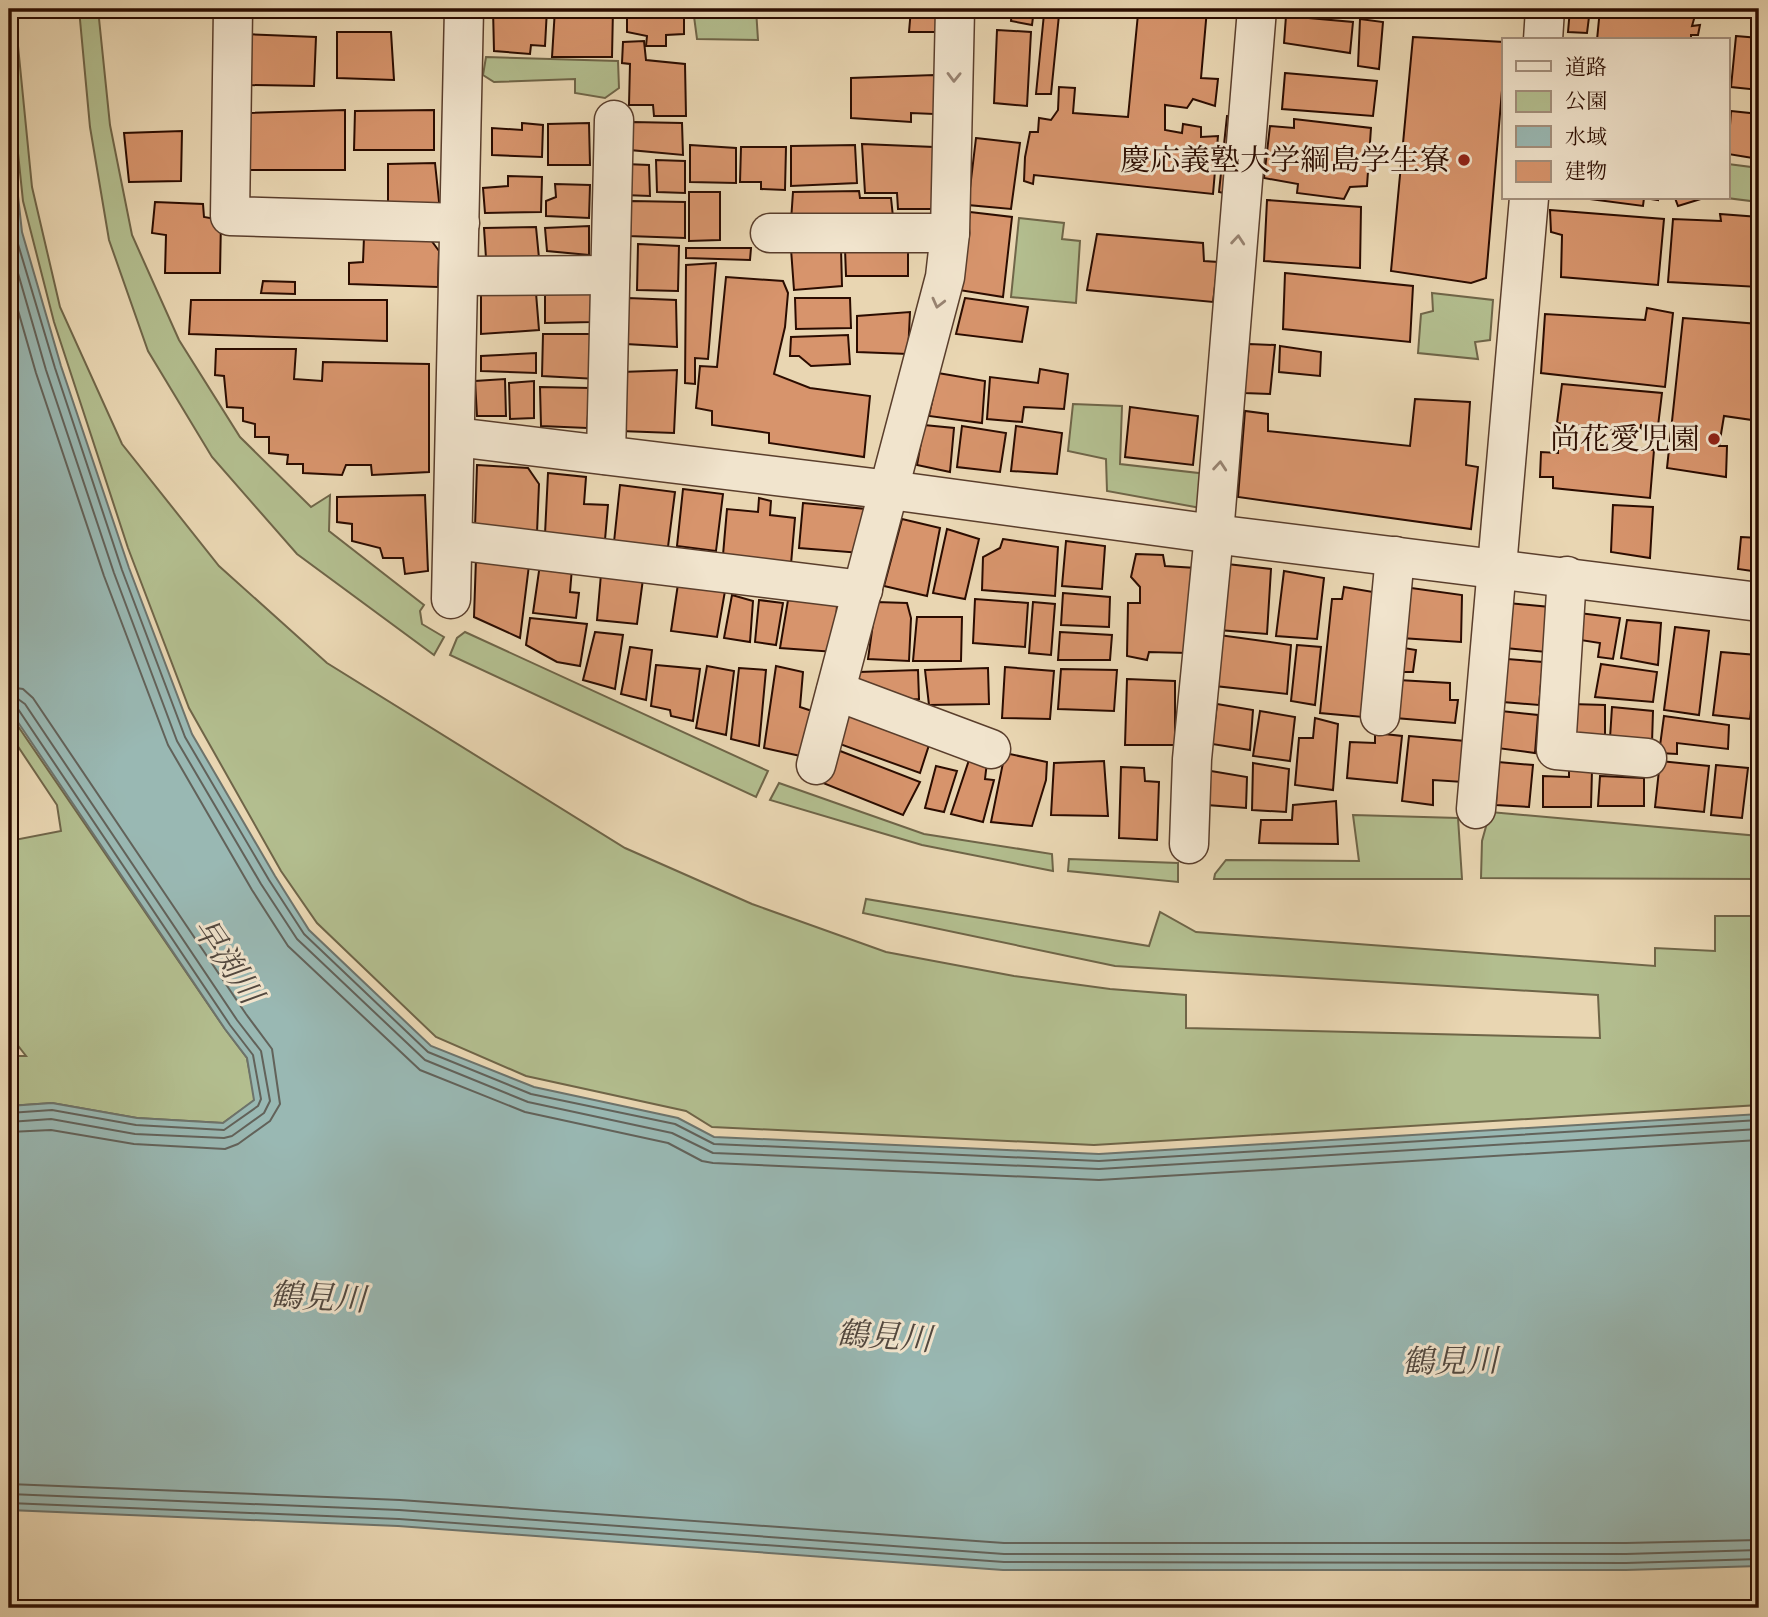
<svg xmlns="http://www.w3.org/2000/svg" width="1768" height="1617" viewBox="0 0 1768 1617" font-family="'IM FELL Double Pica','Noto Serif JP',serif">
  <rect width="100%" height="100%" fill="#e9d6b2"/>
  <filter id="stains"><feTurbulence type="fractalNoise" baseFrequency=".00286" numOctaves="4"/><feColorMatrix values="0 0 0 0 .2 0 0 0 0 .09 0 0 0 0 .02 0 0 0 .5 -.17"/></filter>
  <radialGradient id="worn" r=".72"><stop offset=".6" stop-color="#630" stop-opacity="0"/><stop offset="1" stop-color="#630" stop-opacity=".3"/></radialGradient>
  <!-- green -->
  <g fill="#b3be8f" stroke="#6f6548" stroke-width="2">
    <polygon points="9,9 17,36 32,187 60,307 122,444 219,566 327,663 625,848 752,904 886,952 1014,976 1110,989 1186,995 1186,1028 1600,1038 1598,995 1115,966 863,913 866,899 1149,946 1160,912 1196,932 1655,966 1655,948 1715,951 1715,916 1759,916 1759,1105 1094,1145 712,1127 686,1111 526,1076 436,1037 317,923 281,871 189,708 128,548 54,322 23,201 9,67"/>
    <polygon points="79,9 98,9 110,125 132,235 179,340 240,437 311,507 330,495 329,531 424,605 420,611 422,624 444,637 434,655 297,554 212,457 148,351 109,240 90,127"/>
    <polygon points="693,9 756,9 758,40 697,39"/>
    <polygon points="486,57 618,61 619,88 605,98 575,93 575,79 494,82 483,75"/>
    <polygon points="1728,164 1751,167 1759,192 1759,202 1727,198"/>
    <polygon points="1019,218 1064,223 1062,239 1080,241 1076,303 1011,297"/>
    <polygon points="1432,293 1493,300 1490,340 1475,342 1478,359 1418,353 1421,314 1433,311"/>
    <polygon points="1073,404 1122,406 1120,464 1207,474 1206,509 1107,491 1106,459 1068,451"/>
    <polygon points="465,632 768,771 756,797 450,655 457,638"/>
    <polygon points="9,713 225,1029 247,1058 255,1100 223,1123 137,1118 52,1103 9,1106 9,1056 26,1056 9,1034 9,841 61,831 57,805 9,733"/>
    <polygon points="779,783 924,834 1052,854 1053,871 922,845 770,800"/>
    <polygon points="1490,812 1759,836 1759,879 1481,878 1482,841"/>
    <polygon points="1353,815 1458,818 1462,879 1214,879 1215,874 1226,860 1359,861"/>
    <polygon points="1069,859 1178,863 1178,882 1068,871"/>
  </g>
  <!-- water -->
  <polygon fill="#99b8b3" stroke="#6d736b" stroke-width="2" points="9,115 22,232 61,366 129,568 192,734 275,876 309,930 431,1046 534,1087 678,1118 714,1137 1099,1154 1759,1114 1759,1566 1626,1570 1003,1570 398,1526 9,1510 9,1106 52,1103 137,1118 223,1123 254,1100 247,1058 225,1029 9,709"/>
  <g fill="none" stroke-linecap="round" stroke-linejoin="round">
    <!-- shore -->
    <g stroke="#62625a" stroke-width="2">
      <polyline points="9,176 15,234 55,368 122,570 185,737 269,880 304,934 428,1052 531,1094 675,1124 714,1144 1099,1161 1759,1120"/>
      <polyline points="9,242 46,370 114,573 177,741 261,884 297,939 425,1060 528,1102 672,1133 713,1153 1099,1169 1759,1129"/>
      <polyline points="9,279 36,373 104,576 168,745 252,890 288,946 420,1070 525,1112 668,1143 702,1161 713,1163 1099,1180 1759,1140"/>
      <polyline points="9,687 23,689 33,698 246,1014 272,1049 280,1104 270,1121 238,1144 225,1149 134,1144 51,1130 9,1132"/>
      <polyline points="9,697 18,699 25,704 237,1020 261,1051 270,1101 264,1113 232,1136 224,1138 135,1134 51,1119 9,1122"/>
      <polyline points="9,706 18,709 230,1025 253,1055 261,1099 258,1106 224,1130 136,1125 52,1110 9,1113"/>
      <polyline points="9,1484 400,1500 1004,1543 1626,1543 1759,1540"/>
      <polyline points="9,1494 399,1510 1004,1554 1626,1554 1759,1550"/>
      <polyline points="9,1503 399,1519 1004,1562 1626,1563 1759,1559"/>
    </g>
  </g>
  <!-- building -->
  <g fill="#d7946c" stroke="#2b0c00" stroke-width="2">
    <polygon points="493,9 547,9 545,46 531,45 530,54 494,51"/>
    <polygon points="555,9 613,9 612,57 552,57"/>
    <polygon points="627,9 684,9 684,34 666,35 666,46 646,46 647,36 627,32"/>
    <polygon points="911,9 937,9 939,32 909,32"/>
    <polygon points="1012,9 1034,9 1032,25 1011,21"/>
    <polygon points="1149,9 1207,9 1201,78 1218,79 1215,106 1193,99 1187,108 1165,105 1165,130 1182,133 1183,124 1201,127 1201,137 1218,136 1213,194 1034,175 1033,184 1024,181 1025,157 1030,132 1038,132 1039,118 1051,120 1058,110 1059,87 1075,88 1073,113 1128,117 1138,14 1148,12"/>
    <polygon points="1570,9 1590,9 1587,33 1568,32"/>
    <polygon points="1600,9 1684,9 1684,12 1696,12 1692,26 1700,25 1698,35 1691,35 1691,40 1597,40"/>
    <polygon points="1044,14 1059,15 1051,94 1036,94"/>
    <polygon points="1286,16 1353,22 1350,53 1284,43"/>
    <polygon points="1360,19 1383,22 1379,69 1358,66"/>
    <polygon points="997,30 1031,32 1027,106 994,103"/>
    <polygon points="337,32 391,32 394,80 337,78"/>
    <polygon points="245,34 316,37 314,86 246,85"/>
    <polygon points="1736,36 1759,38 1759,90 1731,87"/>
    <polygon points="1413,37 1504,42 1504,67 1486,278 1471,283 1391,271"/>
    <polygon points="644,41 646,60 685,64 686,116 654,116 653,105 629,105 630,64 622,63 623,42"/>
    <polygon points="1285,73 1377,81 1373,116 1282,109"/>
    <polygon points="934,75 934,114 911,113 911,122 851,118 851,78"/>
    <polygon points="345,110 345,170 247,170 249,113"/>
    <polygon points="434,110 434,150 354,150 355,111"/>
    <polygon points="1731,111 1759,114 1759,159 1728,154"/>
    <polygon points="1227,116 1237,117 1228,194 1219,192"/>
    <polygon points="1294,119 1371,128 1367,186 1350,187 1344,199 1297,193 1298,184 1264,178 1270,126 1294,128"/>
    <polygon points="632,122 682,123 683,155 630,150"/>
    <polygon points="522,123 543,125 542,157 492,155 492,128 522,130"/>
    <polygon points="589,123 590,165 548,165 548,124"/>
    <polygon points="182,131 181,181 129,182 124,133"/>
    <polygon points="976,138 1020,143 1011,209 968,205"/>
    <polygon points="862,144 934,147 933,209 898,209 897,193 865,193"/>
    <polygon points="690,145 736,148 736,183 690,182"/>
    <polygon points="855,145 857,183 791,186 791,146"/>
    <polygon points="741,147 786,147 785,190 761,189 761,182 740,182"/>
    <polygon points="656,160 685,161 685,193 657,192"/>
    <polygon points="435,163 440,211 388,205 388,164"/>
    <polygon points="625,164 649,165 650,196 624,195"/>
    <polygon points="508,176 542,177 541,212 485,213 483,188 508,186"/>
    <polygon points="555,184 590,185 589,218 546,216 546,201 556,197"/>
    <polygon points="859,191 860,198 891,198 893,217 791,221 793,192"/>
    <polygon points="689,192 720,192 720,240 689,241"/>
    <polygon points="1582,198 1658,198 1658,200 1644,198 1643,206"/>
    <polygon points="1675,198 1704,198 1678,206"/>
    <polygon points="1267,200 1361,207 1360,268 1264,261"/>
    <polygon points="631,201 685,202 685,238 628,236"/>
    <polygon points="155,202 203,204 204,217 221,220 220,273 165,273 166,235 152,233"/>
    <polygon points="1550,210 1664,219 1658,285 1561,277 1562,235 1551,232"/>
    <polygon points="970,212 1012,217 1003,297 959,290"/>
    <polygon points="1720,214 1759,217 1759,287 1668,282 1673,219 1721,221"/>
    <polygon points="589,226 589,255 547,251 545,228"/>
    <polygon points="536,227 539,258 486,258 484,228"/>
    <polygon points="1097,234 1203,243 1204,261 1218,262 1213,302 1087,290"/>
    <polygon points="428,236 439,251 438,287 349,284 349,263 363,262 364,237"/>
    <polygon points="638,244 679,246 678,291 637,290"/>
    <polygon points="686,248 751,248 750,260 686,258"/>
    <polygon points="841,248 842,286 794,290 791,249"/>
    <polygon points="908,248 908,276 846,276 845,249"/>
    <polygon points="716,263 708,359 695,358 695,384 685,383 686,265"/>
    <polygon points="1285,273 1413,286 1410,342 1283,329"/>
    <polygon points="726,277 783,281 788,293 785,327 774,374 810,388 870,396 864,457 769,443 769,433 712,425 712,411 696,408 700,366 717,367"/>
    <polygon points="263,281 295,282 295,294 261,293"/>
    <polygon points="592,288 592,322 545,323 545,291"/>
    <polygon points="481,292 536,293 539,330 481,334"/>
    <polygon points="628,298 676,300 677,347 626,344"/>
    <polygon points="795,298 850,298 851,328 796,329"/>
    <polygon points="965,298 1028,307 1022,342 956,334"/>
    <polygon points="191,300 387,300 387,341 189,334"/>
    <polygon points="1647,308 1673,313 1665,387 1541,373 1545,314 1645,320"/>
    <polygon points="910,312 908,354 857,352 857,316"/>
    <polygon points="1683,318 1759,324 1759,421 1724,416 1719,446 1727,446 1726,477 1667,468"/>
    <polygon points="543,334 596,334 597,379 542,376"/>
    <polygon points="848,335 850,364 811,366 799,356 790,356 791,337"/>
    <polygon points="1249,344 1275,345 1270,394 1244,393"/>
    <polygon points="1280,346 1321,352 1320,376 1279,372"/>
    <polygon points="216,349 296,349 294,379 322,381 323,362 429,364 429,472 372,475 371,465 346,465 342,475 303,473 303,464 287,464 288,455 269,453 269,437 255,437 255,424 243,421 243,408 227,407 224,376 215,375"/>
    <polygon points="536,353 536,373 481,371 481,356"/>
    <polygon points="1040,369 1068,374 1064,409 1024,407 1022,422 987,419 990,377 1038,383"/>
    <polygon points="677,370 674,433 620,431 621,372"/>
    <polygon points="938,373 985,381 982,423 929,416"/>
    <polygon points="505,379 506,416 477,416 475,381"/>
    <polygon points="534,381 534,418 510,419 509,383"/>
    <polygon points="1562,384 1662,393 1658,426 1641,425 1640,433 1557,423"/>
    <polygon points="540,387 590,388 587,428 541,426"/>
    <polygon points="1415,399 1470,402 1466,465 1478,467 1471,529 1238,497 1245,411 1268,414 1268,431 1410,446"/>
    <polygon points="1130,407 1198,416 1193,465 1125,457"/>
    <polygon points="924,425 954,428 950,472 917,465"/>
    <polygon points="962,426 1006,433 1000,472 957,467"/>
    <polygon points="1016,426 1062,433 1057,474 1011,471"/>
    <polygon points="1558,441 1654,450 1650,498 1553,488 1553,477 1540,477 1541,452 1558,453"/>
    <polygon points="477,465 528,468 539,484 537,533 475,528"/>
    <polygon points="548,473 586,477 584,504 608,505 605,540 545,534"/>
    <polygon points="620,485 675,492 668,547 614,542"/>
    <polygon points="683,489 723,494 716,551 677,546"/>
    <polygon points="425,495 428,571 405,574 403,558 383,558 380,548 352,541 352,524 337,522 337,497"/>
    <polygon points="759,498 771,501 770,515 795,518 791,564 723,555 727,509 758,512"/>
    <polygon points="803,503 866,509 861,553 799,548"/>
    <polygon points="1613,505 1653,507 1650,558 1611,552"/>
    <polygon points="902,519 940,528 927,596 884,586"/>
    <polygon points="947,529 979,539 965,599 933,593"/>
    <polygon points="1741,537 1759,538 1759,572 1738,569"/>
    <polygon points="1003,539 1058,547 1055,596 982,590 983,557 1000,548"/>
    <polygon points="1066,541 1105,546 1102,589 1062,586"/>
    <polygon points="1136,554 1163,555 1165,566 1196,568 1188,653 1149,652 1147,660 1127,656 1128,603 1140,603 1140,587 1131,577"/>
    <polygon points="476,558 529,565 520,638 474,617"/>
    <polygon points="540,564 572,568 570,592 579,593 576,618 533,613"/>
    <polygon points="1227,564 1271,569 1267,634 1219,630"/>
    <polygon points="1284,571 1324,578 1317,639 1276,636"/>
    <polygon points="601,574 643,579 637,624 597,620"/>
    <polygon points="678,584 725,591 717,637 671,631"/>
    <polygon points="1344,587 1379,593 1363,717 1320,713 1332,599 1342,599"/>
    <polygon points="1404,587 1462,595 1461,642 1401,638"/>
    <polygon points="1063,593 1110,597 1109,627 1061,625"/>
    <polygon points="732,595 753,601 750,642 724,638"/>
    <polygon points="975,599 1028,603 1025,647 973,643"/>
    <polygon points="759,600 783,603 776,645 755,642"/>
    <polygon points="788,600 837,604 835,652 780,648"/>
    <polygon points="876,602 907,603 911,618 909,661 868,659"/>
    <polygon points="1033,602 1055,604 1051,655 1029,653"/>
    <polygon points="1508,603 1550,607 1546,652 1505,648"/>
    <polygon points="1579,613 1620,618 1613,659 1598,657 1600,643 1574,639"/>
    <polygon points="917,617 962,617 961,661 913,661"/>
    <polygon points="530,618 587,624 580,666 557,662 526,645"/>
    <polygon points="1627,620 1661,623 1658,665 1621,658"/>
    <polygon points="1675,627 1709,631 1699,715 1664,710"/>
    <polygon points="595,632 623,635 615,689 583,680"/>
    <polygon points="1060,632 1112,635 1110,660 1058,660"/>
    <polygon points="1219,635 1291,645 1287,694 1215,686"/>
    <polygon points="1297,645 1321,647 1315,705 1291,701"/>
    <polygon points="630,647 652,650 646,700 621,694"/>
    <polygon points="1398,647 1416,650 1413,672 1396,672"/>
    <polygon points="1721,652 1757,655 1750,719 1713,715"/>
    <polygon points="1507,659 1543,662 1539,705 1503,702"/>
    <polygon points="1601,664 1657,672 1653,702 1595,697"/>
    <polygon points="656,665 700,669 693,721 671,716 670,710 651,706"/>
    <polygon points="707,666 734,671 726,735 696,728"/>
    <polygon points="776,666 803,672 800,707 812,711 805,757 764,748"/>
    <polygon points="1005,667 1054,671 1050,719 1002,718"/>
    <polygon points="739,668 766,670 759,746 731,739"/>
    <polygon points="988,668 989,704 929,705 925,670"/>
    <polygon points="1061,669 1117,670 1114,711 1058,709"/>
    <polygon points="918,670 919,699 898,700 857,685 859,672"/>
    <polygon points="1127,679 1175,681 1175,745 1125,745"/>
    <polygon points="1398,680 1450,683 1450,700 1458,700 1455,723 1395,718"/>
    <polygon points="1217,704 1253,710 1250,750 1212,744"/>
    <polygon points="1571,704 1605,705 1605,736 1568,733"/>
    <polygon points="1612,707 1653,711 1652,743 1610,738"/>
    <polygon points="1260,711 1295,717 1290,761 1253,756"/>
    <polygon points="1501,711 1538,715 1535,753 1497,748"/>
    <polygon points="846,713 929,745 920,773 837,743"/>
    <polygon points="1664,716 1729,725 1728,749 1677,743 1677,754 1659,753"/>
    <polygon points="1315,718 1338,724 1333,790 1295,785 1299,738 1313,738"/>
    <polygon points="1375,733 1402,736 1397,783 1347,778 1350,742 1375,743"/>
    <polygon points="1409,736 1465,741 1463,782 1433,780 1433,805 1402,801"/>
    <polygon points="835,749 920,782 903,815 823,783"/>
    <polygon points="1005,753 1047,762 1046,780 1032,826 991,822"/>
    <polygon points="970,757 987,762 985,779 994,780 983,822 951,814"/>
    <polygon points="1104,761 1108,816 1051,815 1054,763"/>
    <polygon points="1660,761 1709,766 1704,812 1655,807"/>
    <polygon points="1498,762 1533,765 1529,807 1496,805"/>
    <polygon points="1253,763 1289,769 1286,812 1252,810"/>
    <polygon points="1716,765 1748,768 1742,818 1711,815"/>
    <polygon points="936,766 957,771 944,812 925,808"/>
    <polygon points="1121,767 1144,768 1145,781 1159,782 1157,840 1119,838"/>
    <polygon points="1569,770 1592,770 1591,807 1543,807 1543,776 1569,777"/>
    <polygon points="1211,771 1247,777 1246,808 1207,805"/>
    <polygon points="1757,771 1759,771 1759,806 1751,805"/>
    <polygon points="1600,776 1644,778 1644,806 1598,806"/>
    <polygon points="1336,801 1338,844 1259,843 1261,820 1292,820 1293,805"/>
  </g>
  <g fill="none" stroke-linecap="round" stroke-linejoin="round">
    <!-- minor casing -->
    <g stroke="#5a3e2c" stroke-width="41">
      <g id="minor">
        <polyline points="233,9 230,216 460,223"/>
        <polyline points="1543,40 1545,9"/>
        <polyline points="770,233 950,233"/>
        <polyline points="459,276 610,275"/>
        <polyline points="456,437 890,490 1214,534 1759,602"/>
        <polyline points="606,455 614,120"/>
        <polyline points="453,540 863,590"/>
        <polyline points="1567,576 1556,750 1647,758"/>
        <polyline points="451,599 464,9"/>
        <polyline points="836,691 991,749"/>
        <polyline points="1380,716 1395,556"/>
        <polyline points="816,765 945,277 950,233 955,9"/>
        <polyline points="1476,809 1529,198"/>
        <polyline points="1189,844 1192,759 1214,534 1257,9"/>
      </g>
    </g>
    <!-- minor -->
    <use href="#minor" stroke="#f1e4cd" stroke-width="38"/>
  </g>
  <!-- one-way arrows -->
  <defs><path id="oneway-chevron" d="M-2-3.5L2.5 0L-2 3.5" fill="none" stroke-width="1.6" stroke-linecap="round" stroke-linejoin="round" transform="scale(1.75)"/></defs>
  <g stroke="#988371">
    <use href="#oneway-chevron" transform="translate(954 77) rotate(91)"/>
    <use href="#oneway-chevron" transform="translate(1238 240) rotate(-85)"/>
    <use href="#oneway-chevron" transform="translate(938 303) rotate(104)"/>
    <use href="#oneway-chevron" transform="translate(1220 466) rotate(-85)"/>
  </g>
  <!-- markers -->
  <g fill="#8f2418" stroke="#f1e4cd" stroke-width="2.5">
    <circle cx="1464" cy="160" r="7"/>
    <circle cx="1714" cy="439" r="7"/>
  </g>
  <g text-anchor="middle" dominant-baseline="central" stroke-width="6" stroke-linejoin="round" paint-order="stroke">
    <!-- poi labels -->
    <g font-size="30" fill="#2b0c00" stroke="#f1e4cd" text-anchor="end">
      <text x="1450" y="160">慶応義塾大学綱島学生寮</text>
      <text x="1700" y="439">尚花愛児園</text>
    </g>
    <!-- water labels -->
    <g font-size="32" font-style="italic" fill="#52483f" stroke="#f1e4cd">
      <text transform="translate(227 961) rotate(56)">早渕川</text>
      <text transform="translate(318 1298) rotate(3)">鶴見川</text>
      <text transform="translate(884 1337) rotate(4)">鶴見川</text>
      <text transform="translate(1450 1362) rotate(-1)">鶴見川</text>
    </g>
  </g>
  <!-- margin -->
  <rect width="1768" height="1617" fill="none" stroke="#e9d6b2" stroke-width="35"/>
  <rect x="10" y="10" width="1747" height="1596" fill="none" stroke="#2b0c00" stroke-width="3.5"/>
  <rect x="18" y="18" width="1733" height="1582" fill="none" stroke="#2b0c00" stroke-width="2"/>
  <!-- legend -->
  <rect x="1502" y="38" width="228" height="161" fill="#f1e4cd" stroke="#a28e7b" stroke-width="2"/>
  <rect x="1516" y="61" width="35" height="10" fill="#f1e4cd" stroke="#a28e7b" stroke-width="2"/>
  <text x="1565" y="74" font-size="21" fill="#2b0c00">道路</text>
  <rect x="1516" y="91" width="35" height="21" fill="#b3be8f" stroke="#a28e7b" stroke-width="2"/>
  <text x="1565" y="108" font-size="21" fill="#2b0c00">公園</text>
  <rect x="1516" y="126" width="35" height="21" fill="#99b8b3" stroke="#a28e7b" stroke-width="2"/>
  <text x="1565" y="144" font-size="21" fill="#2b0c00">水域</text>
  <rect x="1516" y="161" width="35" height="21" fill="#d7946c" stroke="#a28e7b" stroke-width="2"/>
  <text x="1565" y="178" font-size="21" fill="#2b0c00">建物</text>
  <rect width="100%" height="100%" filter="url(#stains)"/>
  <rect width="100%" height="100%" fill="url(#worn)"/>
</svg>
